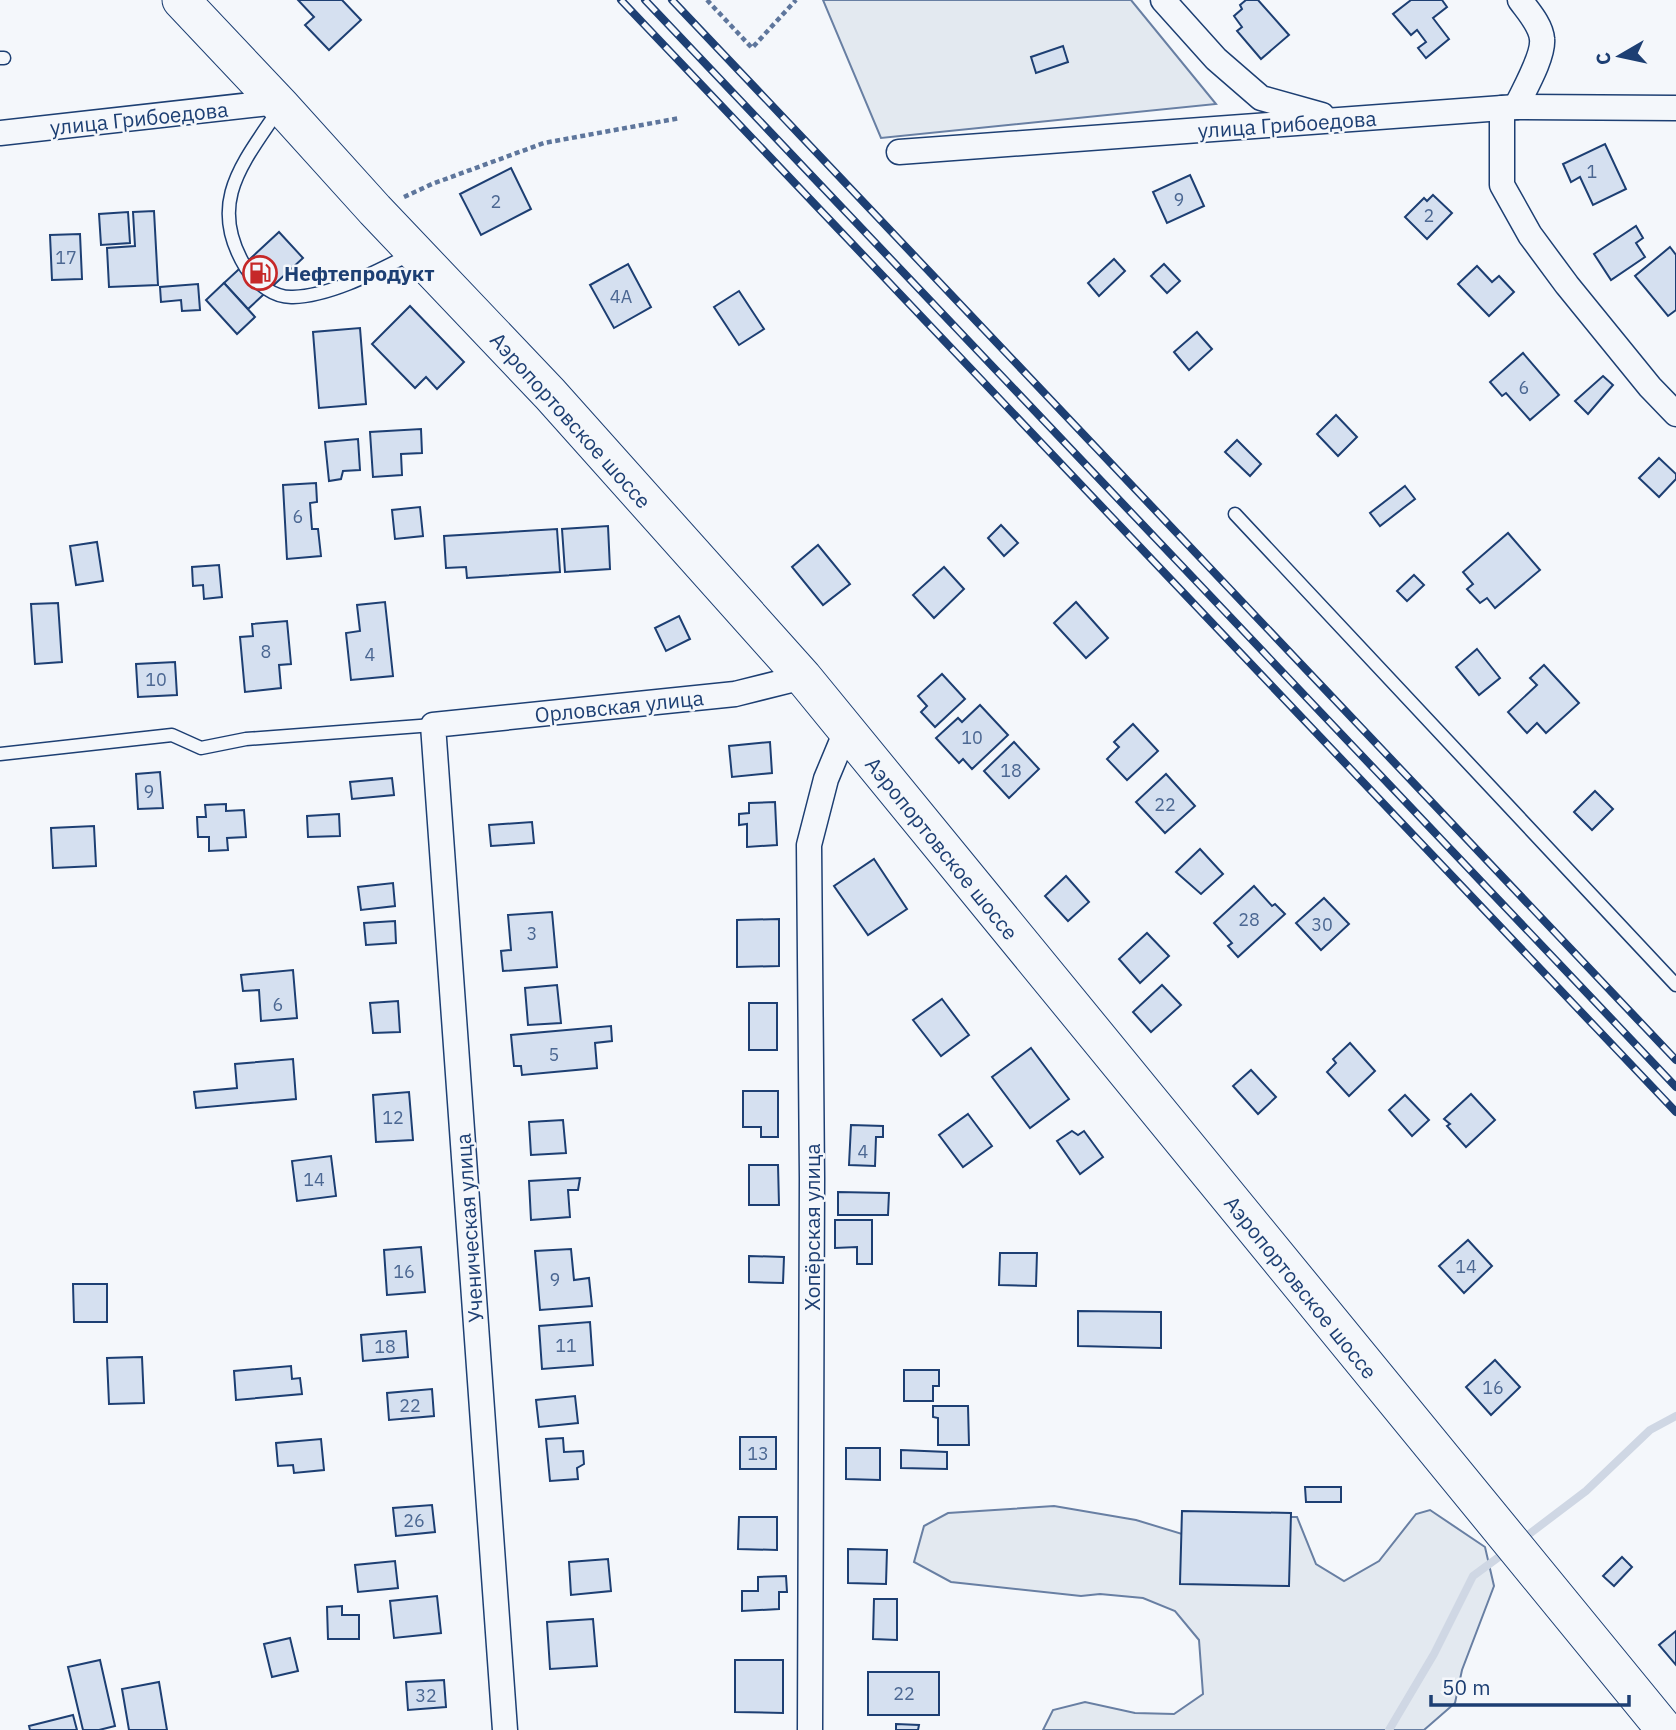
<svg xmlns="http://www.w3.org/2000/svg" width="1676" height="1730" viewBox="0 0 1676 1730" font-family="'IBM Plex Sans',sans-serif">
  <rect width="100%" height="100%" fill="#f4f7fb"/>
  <!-- green -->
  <g fill="#e3e9f0" stroke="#687fa3" stroke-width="2">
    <polygon points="823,0 1131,0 1216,104 881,138"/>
    <polygon points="1054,1506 1136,1520 1205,1541 1276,1517 1297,1517 1316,1564 1344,1581 1379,1561 1416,1514 1430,1510 1485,1547 1494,1586 1462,1670 1455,1703 1424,1730 1043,1730 1053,1710 1085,1702 1135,1713 1174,1714 1203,1694 1199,1640 1175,1611 1143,1598 1100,1594 1081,1596 951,1582 914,1562 924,1526 948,1513"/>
  </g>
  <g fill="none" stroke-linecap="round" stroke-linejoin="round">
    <!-- stream -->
    <g stroke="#cfd7e4" stroke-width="8">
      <polyline points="1520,1541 1586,1491 1650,1430 1676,1416"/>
      <polyline points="1389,1730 1434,1654 1473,1576 1507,1551"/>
    </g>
  </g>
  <!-- building -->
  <g fill="#d5e0f0" stroke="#1d3f73" stroke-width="2">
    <polygon points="298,0 342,0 361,20 329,50 305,25 314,17"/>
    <polygon points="1246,0 1258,0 1289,35 1261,59 1237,31 1242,27 1234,16 1242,9 1240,5"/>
    <polygon points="1411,0 1442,0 1447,7 1433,18 1449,39 1426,58 1418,48 1426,42 1417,30 1411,35 1393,14"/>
    <polygon points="1063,46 1068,62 1036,73 1031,57"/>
    <polygon points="1605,144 1626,189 1593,205 1580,177 1571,182 1563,164"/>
    <polygon points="511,168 531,209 481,235 460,194"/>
    <polygon points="1190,175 1204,206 1167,223 1153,192"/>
    <polygon points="1433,195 1452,213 1427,239 1405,217 1424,198 1427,201"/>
    <polygon points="154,211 158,285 109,287 107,248 135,246 133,212"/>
    <polygon points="128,212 130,243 101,245 99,214"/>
    <polygon points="1636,226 1643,238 1636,243 1645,257 1611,280 1594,254"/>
    <polygon points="279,232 303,258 248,309 224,283"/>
    <polygon points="80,234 82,279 52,280 50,235"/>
    <polygon points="1670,247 1676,255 1676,310 1668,316 1635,276"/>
    <polygon points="1114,259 1125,271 1099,296 1088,283"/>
    <polygon points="628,264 651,307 614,328 590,285"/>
    <polygon points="1164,264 1180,281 1167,293 1151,276"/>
    <polygon points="1477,266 1492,282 1499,276 1514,292 1489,316 1458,284"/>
    <polygon points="224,283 255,317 237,334 206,300"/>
    <polygon points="198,284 200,310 182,311 181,300 161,302 160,287"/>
    <polygon points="739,291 764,329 739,345 714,307"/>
    <polygon points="410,306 464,362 437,389 426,377 415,388 372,344"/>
    <polygon points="360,328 366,404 319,408 313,332"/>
    <polygon points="1197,332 1212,349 1189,370 1174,352"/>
    <polygon points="1523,353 1559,395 1530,420 1506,393 1502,396 1490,382"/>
    <polygon points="1603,376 1613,385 1588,414 1575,401"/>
    <polygon points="1336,415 1357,437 1338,456 1317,434"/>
    <polygon points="421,429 422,453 401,454 402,475 373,477 370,432"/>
    <polygon points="358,439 360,470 343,471 341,479 329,481 325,442"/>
    <polygon points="1237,440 1261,464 1250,476 1225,452"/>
    <polygon points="1659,458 1676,474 1676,479 1659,497 1639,478"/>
    <polygon points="316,483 317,502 310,503 312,529 318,529 321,556 287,559 283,485"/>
    <polygon points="1405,486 1415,499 1380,526 1370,513"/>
    <polygon points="420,507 423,536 395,539 392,510"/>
    <polygon points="1001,525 1018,543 1004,556 988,538"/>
    <polygon points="608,526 610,569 565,572 562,529"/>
    <polygon points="557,529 560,572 467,578 466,567 446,568 444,536"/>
    <polygon points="1508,533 1540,570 1495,608 1487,598 1480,603 1467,589 1473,584 1463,572"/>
    <polygon points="97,542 103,581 76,585 70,546"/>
    <polygon points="818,545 850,584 823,605 792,567"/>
    <polygon points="219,565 222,597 204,599 203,585 193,586 192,567"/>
    <polygon points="944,567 964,589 934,618 913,595"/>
    <polygon points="1414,575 1424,585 1407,601 1397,591"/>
    <polygon points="385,602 393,676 351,680 346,633 360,631 357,605"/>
    <polygon points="1076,602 1108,638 1086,658 1054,623"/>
    <polygon points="58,603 62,662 35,664 31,604"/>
    <polygon points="679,616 690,639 666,651 655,628"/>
    <polygon points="287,621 291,664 279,665 281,688 245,692 240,637 253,636 252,624"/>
    <polygon points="1477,649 1500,678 1479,695 1456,667"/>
    <polygon points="175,662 177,695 138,697 136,664"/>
    <polygon points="1544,665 1579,703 1546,733 1537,723 1527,733 1508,712 1537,685 1530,678"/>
    <polygon points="942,674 965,699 935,727 921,712 927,706 918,696"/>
    <polygon points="980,705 1008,735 972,769 963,759 959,763 936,738 958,718 962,722"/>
    <polygon points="1133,724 1158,751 1127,780 1107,759 1119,747 1114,742"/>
    <polygon points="770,742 772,773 732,777 729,746"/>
    <polygon points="1014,742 1039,769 1009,798 984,771"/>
    <polygon points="160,772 163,808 138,809 136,774"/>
    <polygon points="1166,774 1195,806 1165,833 1136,802"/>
    <polygon points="392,778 394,795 352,799 350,782"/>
    <polygon points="1595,791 1613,809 1592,830 1574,812"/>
    <polygon points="775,802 777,845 747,847 747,824 739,825 739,814 749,813 749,803"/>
    <polygon points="226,804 226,811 244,810 246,837 227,838 228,850 209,851 209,837 198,837 197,817 206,817 205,805"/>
    <polygon points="339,814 340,836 308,837 307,816"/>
    <polygon points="532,822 534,843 491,846 489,825"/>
    <polygon points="94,826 96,866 53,868 51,828"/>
    <polygon points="1200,849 1223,874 1201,894 1176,872"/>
    <polygon points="874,859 907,909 868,935 834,886"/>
    <polygon points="1066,876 1089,902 1068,921 1045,896"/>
    <polygon points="393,883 395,906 361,910 358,887"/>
    <polygon points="1254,886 1272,906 1275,904 1285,914 1238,957 1228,946 1232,943 1214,923"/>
    <polygon points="1324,898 1349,924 1321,950 1296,923"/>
    <polygon points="552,912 557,967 503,971 501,951 511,950 508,915"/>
    <polygon points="779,919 779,966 737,967 737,920"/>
    <polygon points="395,921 396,943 366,945 364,923"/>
    <polygon points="1147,933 1169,956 1140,983 1119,959"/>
    <polygon points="293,970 297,1018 261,1021 259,990 243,991 241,975"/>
    <polygon points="557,985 561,1023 528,1025 525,988"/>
    <polygon points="1162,985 1181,1005 1151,1032 1133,1012"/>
    <polygon points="942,999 969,1035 941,1056 913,1020"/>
    <polygon points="398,1001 400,1032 373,1033 370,1003"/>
    <rect x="749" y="1003" width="28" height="47"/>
    <polygon points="611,1026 612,1041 595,1043 597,1068 522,1075 521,1066 514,1066 511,1035"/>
    <polygon points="1350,1043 1375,1071 1349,1096 1327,1072 1336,1063 1333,1059"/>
    <polygon points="1031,1048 1069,1099 1030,1128 992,1077"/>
    <polygon points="293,1059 296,1099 196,1108 194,1092 237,1088 235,1064"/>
    <polygon points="1251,1070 1276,1097 1258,1114 1233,1086"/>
    <polygon points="743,1091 778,1091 778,1137 761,1137 761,1127 743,1127"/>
    <polygon points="409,1092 413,1140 376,1142 373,1095"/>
    <polygon points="1471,1094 1495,1120 1466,1147 1447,1126 1450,1124 1444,1119"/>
    <polygon points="1405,1095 1429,1120 1412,1136 1389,1110"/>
    <polygon points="968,1114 992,1146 963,1167 939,1135"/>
    <polygon points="563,1120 566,1153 531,1155 529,1122"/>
    <polygon points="851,1125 883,1126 883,1137 876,1137 875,1166 849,1165"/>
    <polygon points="1072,1131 1078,1135 1084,1131 1103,1157 1080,1174 1057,1141"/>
    <polygon points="331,1156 336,1196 297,1201 292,1161"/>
    <polygon points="749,1165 778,1165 779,1205 749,1205"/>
    <polygon points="580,1178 578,1190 568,1190 570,1217 531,1220 529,1181"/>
    <polygon points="838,1192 889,1193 888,1215 838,1215"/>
    <polygon points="835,1220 872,1220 872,1264 857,1264 857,1247 835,1248"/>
    <polygon points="1468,1240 1492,1266 1464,1293 1439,1266"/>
    <polygon points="421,1247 425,1292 387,1295 384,1250"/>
    <polygon points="571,1249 574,1280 589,1278 592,1306 540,1310 535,1251"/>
    <polygon points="1000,1253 1037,1253 1036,1286 999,1285"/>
    <polygon points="749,1256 784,1257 783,1283 749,1282"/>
    <polygon points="73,1284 107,1284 107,1322 74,1322"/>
    <polygon points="1078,1311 1161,1312 1161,1348 1078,1346"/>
    <polygon points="590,1322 593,1365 542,1369 539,1326"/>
    <polygon points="406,1331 408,1357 363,1361 361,1335"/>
    <polygon points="142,1357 144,1403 109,1404 107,1358"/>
    <polygon points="1495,1360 1520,1387 1491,1415 1466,1387"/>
    <polygon points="291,1366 292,1379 300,1378 302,1394 236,1400 234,1371"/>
    <polygon points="904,1370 939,1370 939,1386 933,1386 933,1401 904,1401"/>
    <polygon points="432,1389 434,1416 389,1420 387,1393"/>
    <polygon points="575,1396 578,1423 539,1427 536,1400"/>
    <polygon points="933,1406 968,1406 969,1445 938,1445 938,1418 933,1417"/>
    <rect x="740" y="1437" width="36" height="32"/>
    <polygon points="563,1438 564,1452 583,1451 584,1464 577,1468 578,1479 550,1481 546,1439"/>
    <polygon points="321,1439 324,1470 294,1473 293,1465 278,1466 276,1443"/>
    <polygon points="846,1448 880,1448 880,1480 846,1479"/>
    <polygon points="901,1450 947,1452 947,1469 901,1468"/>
    <polygon points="1305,1487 1341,1487 1341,1502 1306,1502"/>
    <polygon points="432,1505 435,1532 396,1536 393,1508"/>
    <polygon points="1182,1511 1291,1513 1289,1586 1180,1584"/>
    <polygon points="739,1517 777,1517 777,1550 738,1549"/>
    <polygon points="848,1549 887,1550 886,1584 848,1583"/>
    <polygon points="1622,1557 1632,1567 1614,1586 1603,1576"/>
    <polygon points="608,1559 611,1591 571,1595 569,1562"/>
    <polygon points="395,1561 398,1588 358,1592 355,1565"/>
    <polygon points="786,1576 787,1592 779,1592 779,1609 742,1611 742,1591 758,1591 758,1577"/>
    <polygon points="437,1596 441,1633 394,1638 390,1601"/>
    <polygon points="874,1599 897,1599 897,1640 873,1639"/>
    <polygon points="342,1606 342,1615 359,1615 359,1639 328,1639 327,1607"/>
    <polygon points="593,1619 597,1666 550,1669 547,1622"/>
    <polygon points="1676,1631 1676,1665 1659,1645"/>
    <polygon points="290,1638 298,1671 272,1677 264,1644"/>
    <polygon points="100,1660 115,1726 99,1730 83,1730 68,1667"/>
    <polygon points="735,1660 783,1660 783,1713 735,1712"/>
    <rect x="868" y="1672" width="71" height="43"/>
    <polygon points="444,1680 446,1707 408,1710 406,1682"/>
    <polygon points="159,1682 167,1730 129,1730 122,1689"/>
    <polygon points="73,1715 77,1730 30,1730 29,1726"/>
    <polygon points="896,1724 919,1725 918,1730 896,1730"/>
  </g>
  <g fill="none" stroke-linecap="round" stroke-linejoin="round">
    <!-- service casing -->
    <g stroke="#1d3f73" stroke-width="15">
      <g id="service">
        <polyline points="0,58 4,58"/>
        <path d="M279 109C243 163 206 203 246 268 257 284 274 298 293 297 332 296 379 270 413 253"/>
        <polyline points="1235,514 1676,985"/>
        <polyline points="0,754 172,735 201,748 246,739 433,725"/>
      </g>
    </g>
    <!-- minor casing -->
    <g stroke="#1d3f73" stroke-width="27">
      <g id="minor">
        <polyline points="1163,0 1216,59 1261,98 1322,115"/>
        <path d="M1516 107C1524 90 1544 56 1542 39 1541 25 1528 11 1520 0"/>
        <polyline points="1502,108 1502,185 1530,235 1567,285 1650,387 1676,414"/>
        <polyline points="0,133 278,102"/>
        <polyline points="899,152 1516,107 1676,108"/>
        <polyline points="505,1730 433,725 735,694 803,677"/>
        <polyline points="810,1730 812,1178 809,845 826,779 846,731"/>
      </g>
    </g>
    <!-- primary casing -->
    <g stroke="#1d3f73" stroke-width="39">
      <polyline id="primary" points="181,0 281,106 375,210 550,394 803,677 1665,1730"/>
    </g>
    <!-- path -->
    <g stroke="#5e769c" stroke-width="4.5" stroke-dasharray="5 3.5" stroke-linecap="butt">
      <polyline points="707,0 752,48 796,0"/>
      <polyline points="404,197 432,184 544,143 680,118"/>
    </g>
    <!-- service -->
    <use href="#service" stroke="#f4f7fb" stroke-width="12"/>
    <!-- minor -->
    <use href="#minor" stroke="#f4f7fb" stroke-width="24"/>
    <!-- primary -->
    <use href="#primary" stroke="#f4f7fb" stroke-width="37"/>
    <!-- rail casing -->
    <g stroke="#1d3f73" stroke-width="8">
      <g id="rail">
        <polyline points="621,0 1676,1112"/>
        <polyline points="645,0 1676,1087"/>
        <polyline points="672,0 1676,1060"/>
      </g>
    </g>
    <!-- rail -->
    <use href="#rail" stroke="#f4f7fb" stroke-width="5" stroke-dasharray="16" stroke-linecap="butt"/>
  </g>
  <!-- icons -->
  <defs>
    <g id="fuel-ring" transform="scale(1.75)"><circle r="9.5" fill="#f4f7fb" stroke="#c62828" stroke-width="1.5"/><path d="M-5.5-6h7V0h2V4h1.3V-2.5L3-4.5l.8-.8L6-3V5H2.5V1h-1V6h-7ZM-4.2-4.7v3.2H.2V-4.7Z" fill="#c62828"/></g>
  </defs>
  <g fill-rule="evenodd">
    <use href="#fuel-ring" x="260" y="273"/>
  </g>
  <g text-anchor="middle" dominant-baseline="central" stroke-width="5" stroke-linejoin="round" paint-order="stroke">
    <!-- number labels -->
    <g font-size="18" fill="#4b6792">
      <text x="1592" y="171">1</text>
      <text x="1179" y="199">9</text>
      <text x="496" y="201">2</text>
      <text x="1429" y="215">2</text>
      <text x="66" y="257">17</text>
      <text x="621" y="296">4А</text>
      <text x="1524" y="387">6</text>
      <text x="298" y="516">6</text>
      <text x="266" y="651">8</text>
      <text x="370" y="654">4</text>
      <text x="156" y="679">10</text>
      <text x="972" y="737">10</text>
      <text x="1011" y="770">18</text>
      <text x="149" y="791">9</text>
      <text x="1165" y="804">22</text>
      <text x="1249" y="919">28</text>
      <text x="1322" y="924">30</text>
      <text x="532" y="933">3</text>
      <text x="278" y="1004">6</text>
      <text x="554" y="1054">5</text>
      <text x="393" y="1117">12</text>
      <text x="863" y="1151">4</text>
      <text x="314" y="1179">14</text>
      <text x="1466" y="1266">14</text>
      <text x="404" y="1271">16</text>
      <text x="555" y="1279">9</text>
      <text x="566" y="1345">11</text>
      <text x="385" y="1346">18</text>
      <text x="1493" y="1387">16</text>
      <text x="410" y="1405">22</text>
      <text x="758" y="1453">13</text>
      <text x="414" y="1520">26</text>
      <text x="904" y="1693">22</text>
      <text x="426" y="1695">32</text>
    </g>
    <!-- street labels -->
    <g font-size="21" fill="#1d3f73" stroke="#f4f7fb">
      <text transform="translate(139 118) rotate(-6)">улица Грибоедова</text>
      <text transform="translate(1287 124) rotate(-4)">улица Грибоедова</text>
      <text transform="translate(571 420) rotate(48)">Аэропортовское шоссе</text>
      <text transform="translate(619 706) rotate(-6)">Орловская улица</text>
      <text transform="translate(942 848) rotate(51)">Аэропортовское шоссе</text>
      <text transform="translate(812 1227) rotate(-90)">Хопёрская улица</text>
      <text transform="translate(469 1228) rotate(-94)">Ученическая улица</text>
      <text transform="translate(1301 1287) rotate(51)">Аэропортовское шоссе</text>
    </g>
    <!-- poi labels -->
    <g font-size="21" font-weight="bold" fill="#1d3f73" stroke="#f4f7fb" text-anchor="start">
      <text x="284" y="273">Нефтепродукт</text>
    </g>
  </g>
  <!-- north arrow -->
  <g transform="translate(1620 56) rotate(261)" stroke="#f4f7fb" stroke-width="5" paint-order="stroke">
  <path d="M0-5L12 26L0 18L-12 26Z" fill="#1d3f73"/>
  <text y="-10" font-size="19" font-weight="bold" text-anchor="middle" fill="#1d3f73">С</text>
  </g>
  <!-- scale -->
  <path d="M1431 1695v10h198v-10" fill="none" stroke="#1d3f73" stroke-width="3.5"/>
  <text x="1442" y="1695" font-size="21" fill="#1d3f73" stroke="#f4f7fb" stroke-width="5" paint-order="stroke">50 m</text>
</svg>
